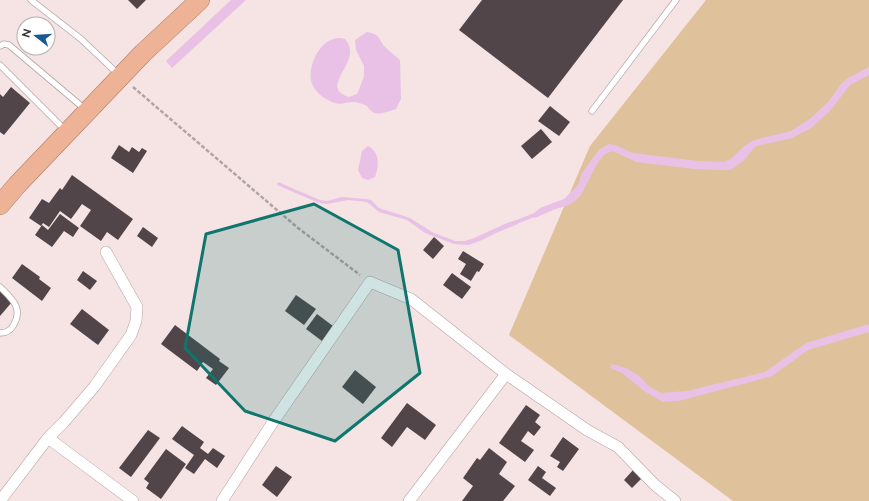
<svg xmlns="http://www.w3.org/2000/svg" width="869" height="501" viewBox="0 0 869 501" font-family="Raleway,sans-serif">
  <rect width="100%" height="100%" fill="#f5e4e3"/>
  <!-- green -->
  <polygon fill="#dfc19c" points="706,0 869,0 869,501 733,501 509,335 590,146"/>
  <!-- water -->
  <g fill="#e9c1e7">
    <polygon points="231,0 246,0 172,68 166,61"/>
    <path d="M367 32C382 34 378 41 387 49 391 53 396 56 400 60L401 99 396 109C384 113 374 118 367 106 363 104 357 102 352 102 342 103 338 106 328 100 320 96 313 89 311 80 308 62 324 32 345 39 348 43 351 48 350 53 349 70 323 89 349 97L357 94 364 77V66L356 50 355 40Z"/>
    <polygon points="869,67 869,75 850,85 829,112 811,128 792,138 756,146 743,161 731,170 718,170 694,169 636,162 613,151 605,154 598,162 581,195 576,200 569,205 553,210 535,218 533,214 540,208 564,199 578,185 582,173 592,159 600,149 609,144 615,145 633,153 698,161 724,162 731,159 743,147 754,140 791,131 811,118 829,101 841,84 848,78"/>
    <path d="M368 146C380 152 379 166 375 177L368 180 362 178 358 170 362 151Z"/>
    <polygon points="278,182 320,200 327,201 342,197 366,199 371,200 379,208 410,218 432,232 455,241 464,241 472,239 507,223 517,220 518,224 496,233 482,240 469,245 454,244 425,233 407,220 379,212 367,202 348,200 327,204 319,203 277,185"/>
    <polygon points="869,324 869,332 808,350 772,376 679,401 663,402 644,391 622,373 610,368 612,364 626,368 639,376 650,387 661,393 687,391 765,372 806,343"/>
  </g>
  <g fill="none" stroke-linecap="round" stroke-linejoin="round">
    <!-- stream -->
    <polyline stroke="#e9c1e7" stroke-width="4" points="514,223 537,214"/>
  </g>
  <!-- building -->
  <g fill="#514549">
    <polygon points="128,0 146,0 137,9"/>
    <polygon points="482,0 623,0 548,98 459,30"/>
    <polygon points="11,87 30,103 4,135 0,132 0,94 3,97"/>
    <polygon points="550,106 570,122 559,136 538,121"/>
    <polygon points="541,129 552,142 532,159 521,146"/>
    <polygon points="119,145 129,152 132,147 139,152 142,148 147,151 133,173 111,158"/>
    <polygon points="72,175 133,219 118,240 107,232 101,241 80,226 91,210 82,204 71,219 60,211 49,227 43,223 41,226 29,218 42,199 49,203 60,188 62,190"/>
    <polygon points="60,214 79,228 73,237 64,231 52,247 35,235 42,225 48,230"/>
    <polygon points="143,227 158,238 152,247 137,236"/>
    <polygon points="434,237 444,246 433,259 423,250"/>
    <polygon points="463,251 484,264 479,272 473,269 477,271 471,281 460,274 466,264 458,259"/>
    <polygon points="22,264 40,277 39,279 51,288 42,301 12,278"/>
    <polygon points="83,271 97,281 90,290 77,280"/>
    <polygon points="452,273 471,287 462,299 443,285"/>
    <polygon points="0,291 12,302 0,316"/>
    <polygon points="296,295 316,309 304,325 285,311"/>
    <polygon points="82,309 109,330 98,345 70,324"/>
    <polygon points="317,314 333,326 322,341 306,329"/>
    <polygon points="175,325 220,359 219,361 229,368 216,385 206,378 213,369 203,362 197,371 161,344"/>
    <polygon points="355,370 376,387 363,404 342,387"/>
    <polygon points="407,403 436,425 425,440 407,427 392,447 381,438"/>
    <polygon points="526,405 540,415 535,422 541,427 534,436 528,431 521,441 534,450 525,462 499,443"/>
    <polygon points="182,426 204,442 200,448 208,454 213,448 225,456 217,468 205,459 194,474 185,468 194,455 172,439"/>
    <polygon points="148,430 160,438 131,477 119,468"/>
    <polygon points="563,437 579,449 563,471 557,467 560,462 550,456"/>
    <polygon points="489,448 507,462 499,474 515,486 503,501 462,501 473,486 463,478 477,458 480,460"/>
    <polygon points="166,449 186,464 161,499 146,488 149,483 144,479"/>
    <polygon points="276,466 292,477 277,497 262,485"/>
    <polygon points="538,466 546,472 542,478 556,488 550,496 528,480"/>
    <polygon points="634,469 643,477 632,488 624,480"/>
  </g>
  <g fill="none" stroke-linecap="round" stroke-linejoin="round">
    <!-- service casing -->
    <g stroke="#b5a5a5" stroke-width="7">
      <g id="service">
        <polyline points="31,0 81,39 118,74"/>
        <polyline points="0,46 4,44 9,45 86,110"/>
        <polyline points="0,65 65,130"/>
        <polyline points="592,111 676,0"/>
        <path d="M0 287C12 299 24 308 13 326 10 331 6 333 0 333"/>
      </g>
    </g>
    <!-- minor casing -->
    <g stroke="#b5a5a5" stroke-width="12">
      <g id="minor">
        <polyline points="48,438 133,501"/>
        <polyline points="0,501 48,438 64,422 94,387 131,335 136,321 137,307 106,252"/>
        <polyline points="222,501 273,422 370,282 411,299 506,374 587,430 618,447 655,485 675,501"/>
        <polyline points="409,501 506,374"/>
      </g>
    </g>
    <!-- trunk casing -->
    <g stroke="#ad7b64" stroke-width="20">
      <polyline id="trunk" points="0,205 17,185 143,53 200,0"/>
    </g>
    <!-- path -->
    <polyline stroke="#b1a4a4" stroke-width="2.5" stroke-dasharray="4 2" stroke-linecap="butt" points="133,87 298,228 360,275"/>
    <!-- service -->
    <use href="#service" stroke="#fff" stroke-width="5.5"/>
    <!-- minor -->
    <use href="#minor" stroke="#fff" stroke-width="11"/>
    <!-- trunk -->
    <use href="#trunk" stroke="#eeb396" stroke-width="19"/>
  </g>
  <!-- marked area -->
  <path fill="#0f766e" fill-opacity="0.2" stroke="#0f766e" stroke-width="3" stroke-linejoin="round" d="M314 204 398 250 420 373 335 441 245 411 185 348 206 234Z"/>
  <!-- north arrow -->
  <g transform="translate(36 36) rotate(287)"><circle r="19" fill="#ffffff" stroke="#b1afaf"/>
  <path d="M0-3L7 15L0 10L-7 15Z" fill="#1a598f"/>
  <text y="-6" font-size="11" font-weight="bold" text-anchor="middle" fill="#3d3737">N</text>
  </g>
</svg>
